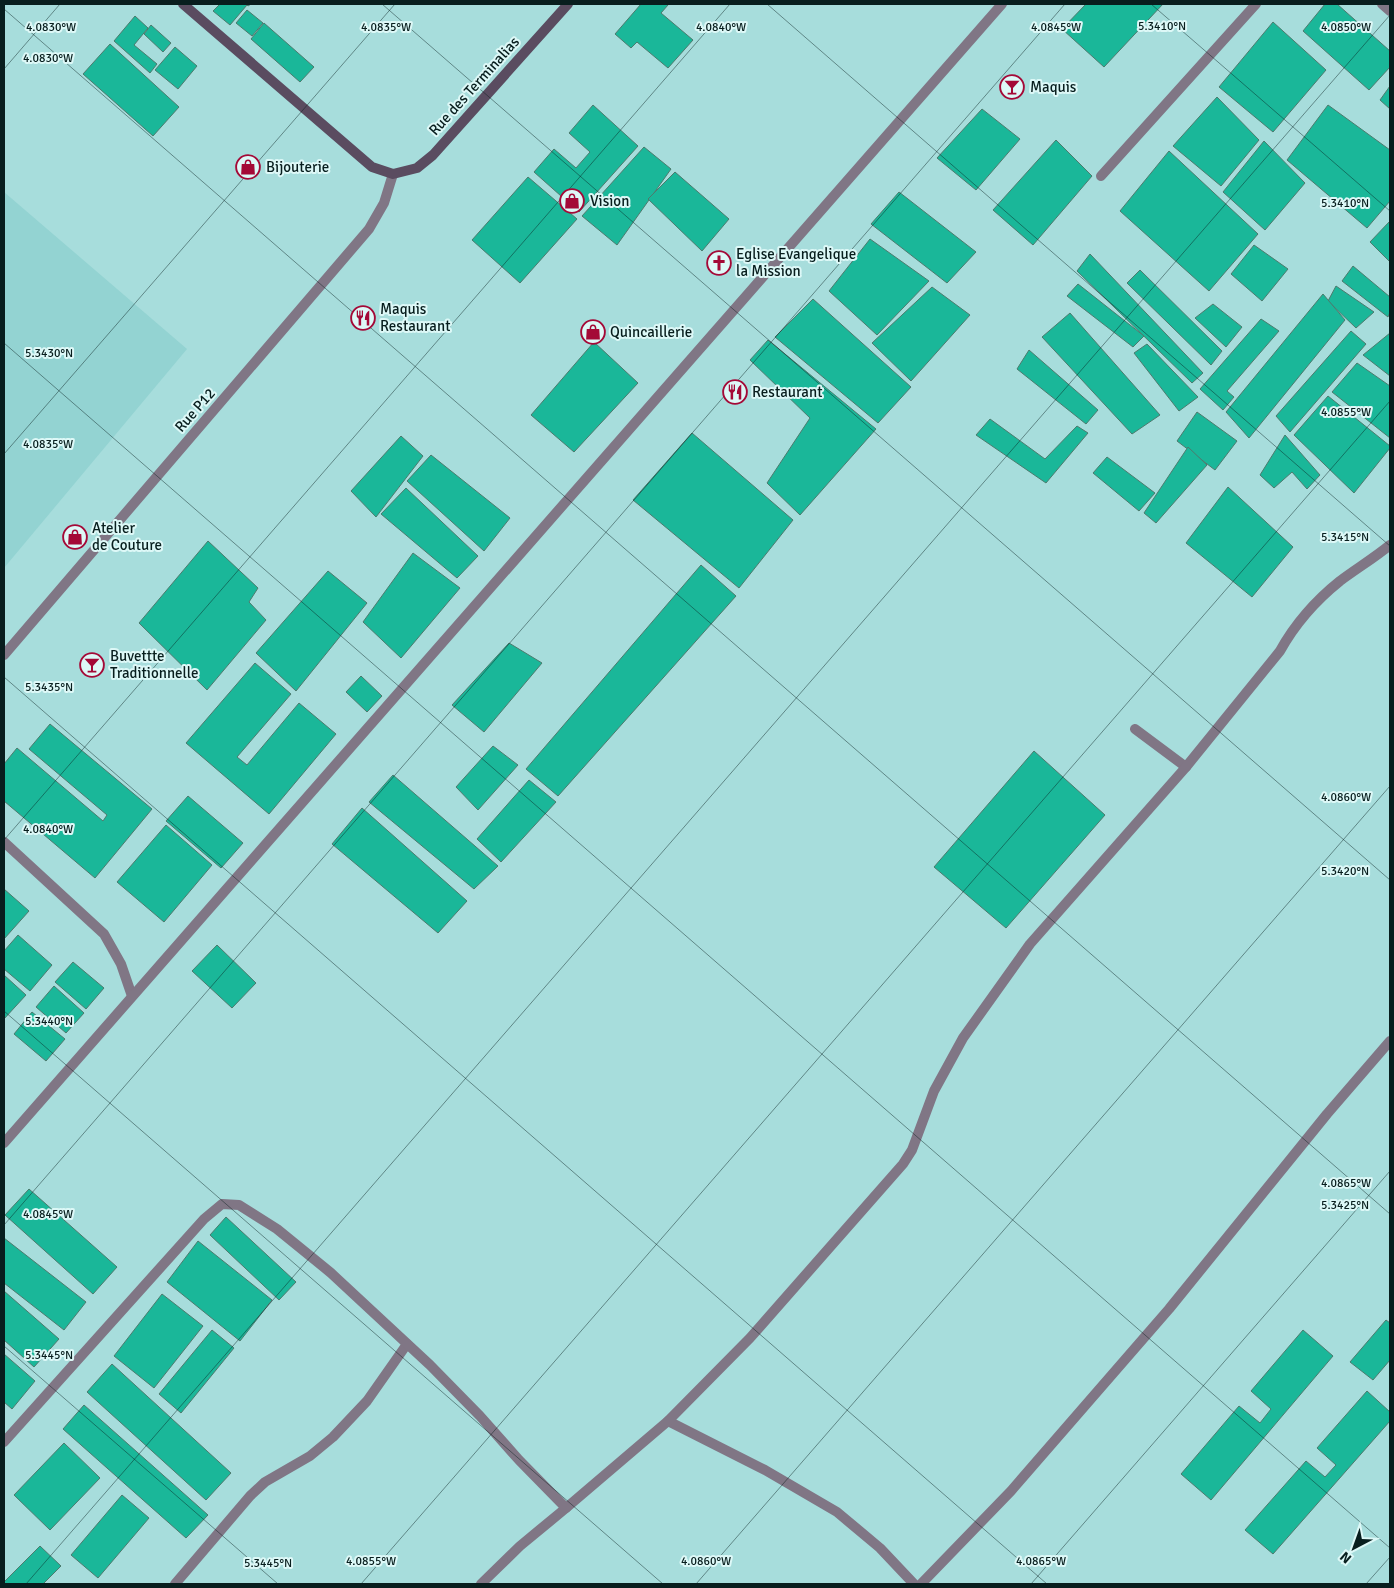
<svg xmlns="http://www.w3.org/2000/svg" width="1394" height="1588" viewBox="0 0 1394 1588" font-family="Signika,sans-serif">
  <rect width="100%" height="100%" fill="#a7dddc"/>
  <!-- built -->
  <polygon fill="#93d3d2" points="4,192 187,349 4,568"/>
  <!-- building -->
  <g fill="#1ab799" stroke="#4c7b6e">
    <polygon points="220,4 251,4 248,6 247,5 230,25 213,11"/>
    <polygon points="641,4 667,4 668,5 661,13 693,40 668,68 637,42 631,48 615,34"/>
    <polygon points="1086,4 1163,4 1104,67 1062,29"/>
    <polygon points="1325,4 1337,4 1390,51 1390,67 1369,90 1303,31"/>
    <polygon points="247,10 263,23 252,36 236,23"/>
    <polygon points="135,16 148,28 134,45 157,64 150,73 114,41"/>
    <polygon points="1273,22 1326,70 1273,132 1219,87"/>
    <polygon points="264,23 314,67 300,82 251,39"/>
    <polygon points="151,25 171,43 163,52 144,34"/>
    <polygon points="110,44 179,107 153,136 83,74"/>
    <polygon points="175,47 197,66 178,89 155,70"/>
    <polygon points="1390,86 1390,109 1380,100"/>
    <polygon points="1217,97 1259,140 1221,186 1173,146"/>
    <polygon points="593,105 638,146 579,212 534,172 554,149 576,168 590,152 569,133"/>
    <polygon points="1328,105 1390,150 1390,201 1367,228 1287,160"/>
    <polygon points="982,109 1020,139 976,190 937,158"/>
    <polygon points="1056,140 1092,176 1033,245 993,210"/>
    <polygon points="1264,141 1305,183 1265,230 1223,192"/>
    <polygon points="644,147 671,169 617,245 582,216"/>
    <polygon points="1169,151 1258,234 1209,291 1120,211"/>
    <polygon points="675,172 729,219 702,251 648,199"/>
    <polygon points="528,177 577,219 520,283 472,240"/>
    <polygon points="899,192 976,252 947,283 871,224"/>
    <polygon points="1390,221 1390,262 1370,242"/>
    <polygon points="870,239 929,281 877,335 829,291"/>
    <polygon points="1254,245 1288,269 1262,301 1231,274"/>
    <polygon points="1090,254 1203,373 1192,383 1077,271"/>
    <polygon points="1353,266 1390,297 1390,312 1388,317 1342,281"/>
    <polygon points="1140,270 1222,351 1211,365 1127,283"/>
    <polygon points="1078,284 1144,336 1133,347 1067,296"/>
    <polygon points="1336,286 1374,312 1356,328 1328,301"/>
    <polygon points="932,287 970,315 911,381 872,343"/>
    <polygon points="1323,294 1345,320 1249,438 1226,412"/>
    <polygon points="813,299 911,387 878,423 775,337"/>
    <polygon points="1213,304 1242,327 1226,347 1195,318"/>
    <polygon points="1070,313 1160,415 1132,434 1042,337"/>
    <polygon points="1261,319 1279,331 1227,391 1234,397 1223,410 1200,389"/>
    <polygon points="1351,331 1366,344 1290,432 1276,416"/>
    <polygon points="1390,333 1390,376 1363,355"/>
    <polygon points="768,340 876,429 800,515 767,483 810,418 750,360"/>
    <polygon points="594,342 638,383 574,452 531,415"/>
    <polygon points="1147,344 1198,397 1179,411 1134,353"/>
    <polygon points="1029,350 1098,410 1086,424 1017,369"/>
    <polygon points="1357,363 1390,386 1390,438 1332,392"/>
    <polygon points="1328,396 1390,446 1390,448 1354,493 1294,435"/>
    <polygon points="1197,412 1237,441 1215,470 1177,441"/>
    <polygon points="990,419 1045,459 1077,426 1088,433 1046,483 976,435"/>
    <polygon points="692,433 793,520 739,588 633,500"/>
    <polygon points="1285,435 1320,475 1307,489 1292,472 1274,488 1260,475"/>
    <polygon points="401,436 423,456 376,517 351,491"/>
    <polygon points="1188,447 1207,465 1156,523 1144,513"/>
    <polygon points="431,455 510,518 484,551 407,481"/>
    <polygon points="1107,457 1155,493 1139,511 1093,473"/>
    <polygon points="1228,487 1293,547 1252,597 1186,543"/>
    <polygon points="406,488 478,556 457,578 381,514"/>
    <polygon points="208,541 258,588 249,602 266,620 207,690 139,623"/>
    <polygon points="413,553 460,588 401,658 363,622"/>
    <polygon points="701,565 736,596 558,796 526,769"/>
    <polygon points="328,571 367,603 296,691 256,653"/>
    <polygon points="509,643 542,663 484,732 452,705"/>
    <polygon points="255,663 291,694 237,757 247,765 299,703 336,734 269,814 186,743"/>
    <polygon points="361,676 382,696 367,712 346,692"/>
    <polygon points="50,724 152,809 95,878 4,801 4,764 17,748 103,821 107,815 29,749"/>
    <polygon points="493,746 518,765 478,810 456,787"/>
    <polygon points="1034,751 1105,815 1006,928 934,867"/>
    <polygon points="393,775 498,866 474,889 369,802"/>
    <polygon points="529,780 556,802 501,862 477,839"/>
    <polygon points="188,796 243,843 221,868 166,821"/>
    <polygon points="362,808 467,901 438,933 332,844"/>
    <polygon points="166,825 212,865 164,922 117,882"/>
    <polygon points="4,889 29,911 4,939"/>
    <polygon points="18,935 52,965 30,991 4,969 4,951"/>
    <polygon points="217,945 256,983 232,1008 192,971"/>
    <polygon points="73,962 104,988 86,1009 55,982"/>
    <polygon points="4,975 26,995 4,1019"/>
    <polygon points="54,986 84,1013 66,1033 36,1007"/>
    <polygon points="32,1012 65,1039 46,1061 14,1034"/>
    <polygon points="29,1189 117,1267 93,1294 5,1215"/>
    <polygon points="226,1217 296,1282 279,1300 210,1235"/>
    <polygon points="4,1238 86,1302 64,1330 4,1283"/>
    <polygon points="198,1241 272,1300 240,1341 167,1282"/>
    <polygon points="4,1291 59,1339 34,1367 4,1340"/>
    <polygon points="162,1294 203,1326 154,1388 114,1356"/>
    <polygon points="1386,1320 1390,1323 1390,1360 1373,1380 1350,1362"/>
    <polygon points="212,1330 234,1348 181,1413 159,1394"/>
    <polygon points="1303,1330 1333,1356 1211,1500 1181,1474 1239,1406 1260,1423 1271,1409 1251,1391"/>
    <polygon points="4,1354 35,1381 12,1409 4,1402"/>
    <polygon points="112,1364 231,1473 206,1500 87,1392"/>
    <polygon points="1367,1391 1390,1412 1390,1421 1273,1554 1245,1530 1306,1461 1325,1477 1336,1465 1317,1448"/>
    <polygon points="84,1405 208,1515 186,1538 63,1429"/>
    <polygon points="64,1443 100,1478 50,1530 14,1495"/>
    <polygon points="122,1495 149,1518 98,1578 71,1555"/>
    <polygon points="40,1546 61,1566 43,1584 4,1584 4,1582"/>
  </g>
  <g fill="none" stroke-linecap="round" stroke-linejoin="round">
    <!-- lane -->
    <g stroke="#807685" stroke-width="10">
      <polyline points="1135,729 1186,767"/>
      <polyline points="175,1584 250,1496 265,1482 310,1456 333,1437 367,1401 407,1344"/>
      <polyline points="481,1584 520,1546 566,1508"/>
    </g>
    <!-- street -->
    <g stroke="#807685" stroke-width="10">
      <polyline points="1382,4 1390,11"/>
      <polyline points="1101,176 1256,4"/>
      <polyline points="4,655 369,229 384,203 393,174"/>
      <polyline points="4,842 104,934 121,964 132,996"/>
      <polyline points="4,1143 1002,4"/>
      <polyline points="668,1421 765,1470 837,1512 880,1548 914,1584"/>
      <path d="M4 1442 204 1219 222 1204 239 1205 277 1229 331 1273 430 1365 480 1416 519 1460 566 1508 668 1421 750 1338 903 1164 912 1150 934 1091 963 1038 1030 944 1186 767 1280 651C1295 624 1315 601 1340 581 1356 569 1374 558 1390 545"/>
      <polyline points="921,1584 1011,1491 1169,1309 1327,1114 1390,1041"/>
    </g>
    <!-- secondary -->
    <polyline stroke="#5a4c60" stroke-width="10" points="183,4 372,167 393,174 417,168 433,155 568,4"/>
  </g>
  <!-- ticks -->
  <path fill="none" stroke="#081e1e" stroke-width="1" stroke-opacity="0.45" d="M382 4 1390 880M767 4 1390 546M1151 4 1390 211M4 9 1390 1214M4 69 60 4M4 343 1390 1548M4 454 395 4M4 677 1047 1584M4 840 730 4M4 1011 663 1584M4 1225 1065 4M4 1346 278 1584M26 1584 1390 15M361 1584 1390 401M696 1584 1390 786M1031 1584 1390 1171M1366 1584 1390 1557"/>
  <!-- icons -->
  <defs>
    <g id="bar-ring" transform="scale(1.25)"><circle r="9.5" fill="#ddf8f7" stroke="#a40937" stroke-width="1.5"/><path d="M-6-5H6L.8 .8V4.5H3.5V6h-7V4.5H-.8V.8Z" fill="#a40937"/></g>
    <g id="shop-ring" transform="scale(1.25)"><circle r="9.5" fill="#ddf8f7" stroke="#a40937" stroke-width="1.5"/><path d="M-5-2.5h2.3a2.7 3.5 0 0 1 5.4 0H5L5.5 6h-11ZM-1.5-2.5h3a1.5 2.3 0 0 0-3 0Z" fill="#a40937"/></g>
    <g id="church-ring" transform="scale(1.25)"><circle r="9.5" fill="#ddf8f7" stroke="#a40937" stroke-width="1.5"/><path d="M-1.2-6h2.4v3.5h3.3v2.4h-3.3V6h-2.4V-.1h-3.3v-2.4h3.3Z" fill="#a40937"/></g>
    <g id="restaurant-ring" transform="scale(1.25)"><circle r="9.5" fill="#ddf8f7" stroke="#a40937" stroke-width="1.5"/><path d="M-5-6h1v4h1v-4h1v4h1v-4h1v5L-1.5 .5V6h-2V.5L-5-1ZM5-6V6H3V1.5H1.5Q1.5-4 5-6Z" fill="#a40937"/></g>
  </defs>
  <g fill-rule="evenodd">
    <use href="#bar-ring" x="1012" y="87"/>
    <use href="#shop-ring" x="248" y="167"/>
    <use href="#shop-ring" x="572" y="201"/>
    <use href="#church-ring" x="719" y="263"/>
    <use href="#restaurant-ring" x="363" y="318"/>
    <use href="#shop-ring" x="593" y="332"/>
    <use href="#restaurant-ring" x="735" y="392"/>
    <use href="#shop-ring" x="75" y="537"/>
    <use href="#bar-ring" x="92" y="665"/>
  </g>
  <g text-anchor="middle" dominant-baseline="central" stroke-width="4" stroke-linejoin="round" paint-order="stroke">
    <!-- street labels -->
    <g font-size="15" fill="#081e1e" stroke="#ddf8f7">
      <text transform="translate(474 86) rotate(-48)">Rue des Terminalias</text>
      <text transform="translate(195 410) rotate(-49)">Rue P12</text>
    </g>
    <!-- poi labels -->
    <g font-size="15" fill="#081e1e" stroke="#ddf8f7" text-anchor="start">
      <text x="1030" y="87">Maquis</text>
      <text x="266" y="167">Bijouterie</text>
      <text x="590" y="201">Vision</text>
      <text x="736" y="254">Eglise Evangelique<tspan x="736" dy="17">la Mission</tspan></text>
      <text x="380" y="309">Maquis<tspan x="380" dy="17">Restaurant</tspan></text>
      <text x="610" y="332">Quincaillerie</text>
      <text x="752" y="392">Restaurant</text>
      <text x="92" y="528">Atelier<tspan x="92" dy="17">de Couture</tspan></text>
      <text x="110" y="656">Buvettte<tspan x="110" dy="17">Traditionnelle</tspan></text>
    </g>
  </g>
  <g font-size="12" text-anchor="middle" fill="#081e1e" stroke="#ddf8f7" stroke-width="4" stroke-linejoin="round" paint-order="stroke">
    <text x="1162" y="30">5.3410°N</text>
    <text x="1346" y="31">4.0850°W</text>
    <text x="51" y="31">4.0830°W</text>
    <text x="386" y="31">4.0835°W</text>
    <text x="721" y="31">4.0840°W</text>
    <text x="1056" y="31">4.0845°W</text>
    <text x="48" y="62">4.0830°W</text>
    <text x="1345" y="207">5.3410°N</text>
    <text x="49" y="357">5.3430°N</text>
    <text x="1346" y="416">4.0855°W</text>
    <text x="48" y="448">4.0835°W</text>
    <text x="1345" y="541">5.3415°N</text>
    <text x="49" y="691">5.3435°N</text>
    <text x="1346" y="801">4.0860°W</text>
    <text x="48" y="833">4.0840°W</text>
    <text x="1345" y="875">5.3420°N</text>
    <text x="49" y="1025">5.3440°N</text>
    <text x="1346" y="1187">4.0865°W</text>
    <text x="1345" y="1209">5.3425°N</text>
    <text x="48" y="1218">4.0845°W</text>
    <text x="49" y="1359">5.3445°N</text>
    <text x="371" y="1565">4.0855°W</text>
    <text x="706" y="1565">4.0860°W</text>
    <text x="1041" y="1565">4.0865°W</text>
    <text x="268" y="1567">5.3445°N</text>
  </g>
  <!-- border -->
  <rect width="1394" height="1588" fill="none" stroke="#081e1e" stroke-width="10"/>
  <!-- north arrow -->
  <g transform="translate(1354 1548) rotate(221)" stroke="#ddf8f7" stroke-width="4" paint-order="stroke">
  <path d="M0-4L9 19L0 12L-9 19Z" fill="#081e1e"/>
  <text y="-8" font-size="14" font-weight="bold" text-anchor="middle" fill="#081e1e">N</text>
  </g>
</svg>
